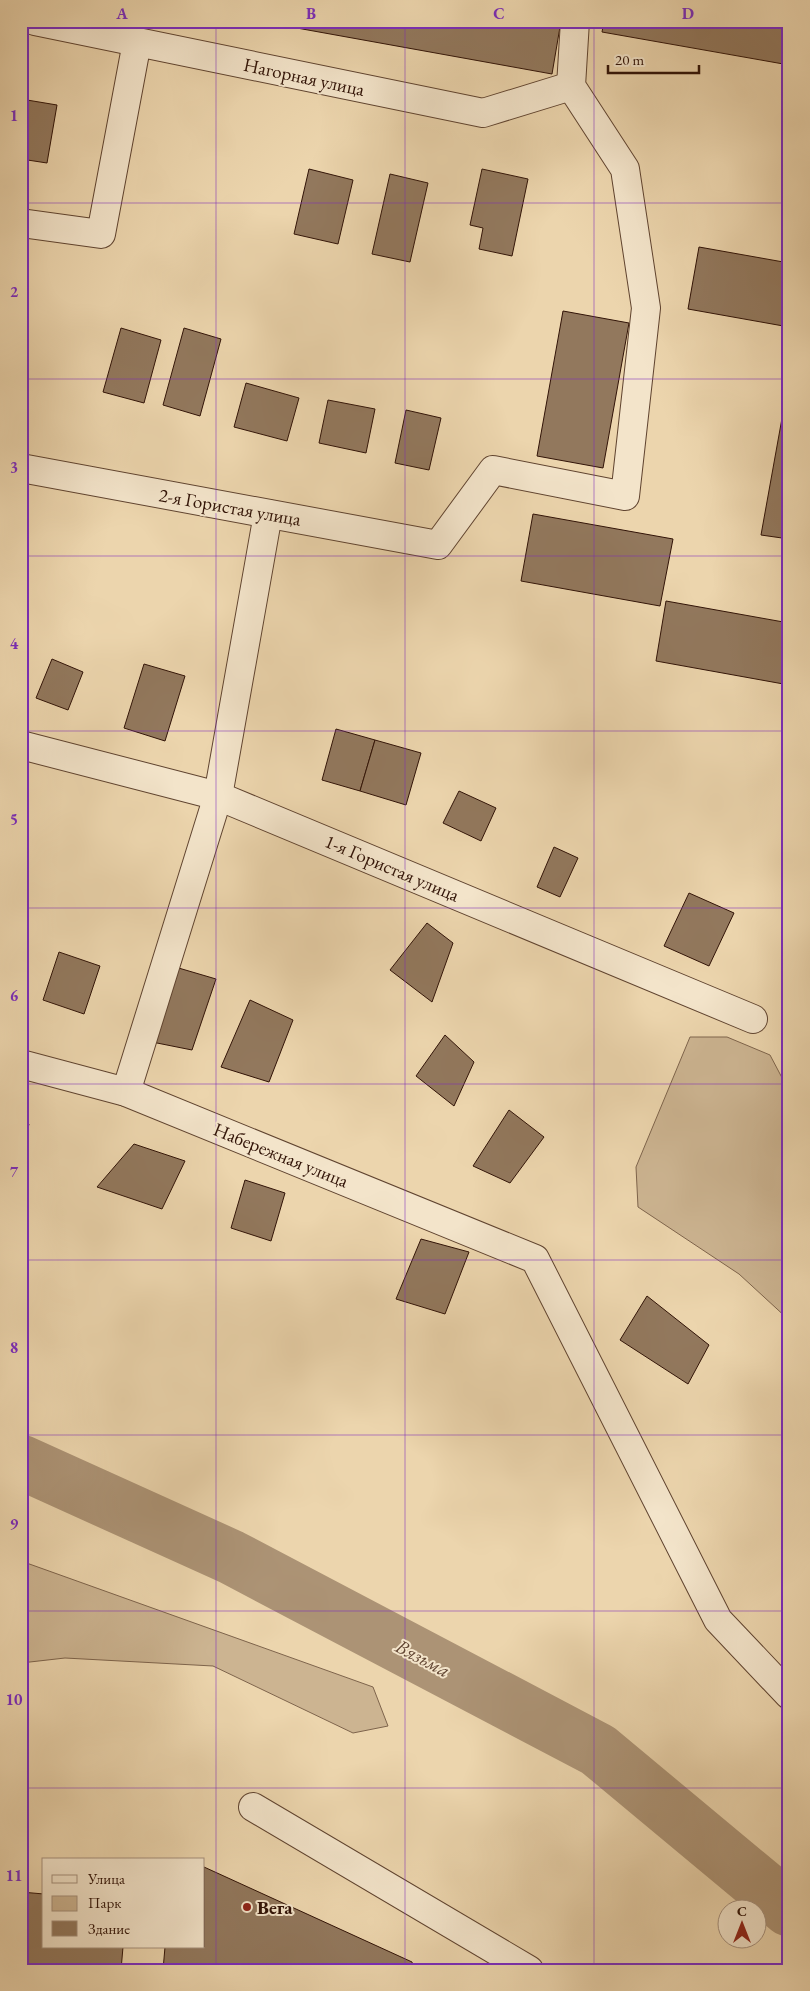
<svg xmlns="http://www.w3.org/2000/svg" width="810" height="1991" viewBox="0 0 810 1991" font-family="'EB Garamond',serif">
  <rect width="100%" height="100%" fill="#ecd5ad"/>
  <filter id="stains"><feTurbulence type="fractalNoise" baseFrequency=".004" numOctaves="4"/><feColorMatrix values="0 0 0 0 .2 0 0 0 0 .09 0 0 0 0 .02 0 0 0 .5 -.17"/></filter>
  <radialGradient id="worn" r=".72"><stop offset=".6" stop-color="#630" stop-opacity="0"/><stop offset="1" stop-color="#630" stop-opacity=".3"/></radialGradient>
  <!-- green -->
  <g fill="#ccb491" stroke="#7e644c">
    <polygon points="690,1037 727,1037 770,1055 789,1091 789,1320 739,1274 638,1207 636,1167"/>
    <polygon points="21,1561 373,1687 388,1726 353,1733 213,1666 65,1658 21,1663"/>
  </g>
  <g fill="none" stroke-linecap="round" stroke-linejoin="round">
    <!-- river -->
    <polyline stroke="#ac9375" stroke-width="55" points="21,1462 231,1557 598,1750 789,1909"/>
  </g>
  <!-- building -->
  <g fill="#92785d" stroke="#311307">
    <polygon points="258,21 561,21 552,74"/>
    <polygon points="604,21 789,21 789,65 602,32"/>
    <polygon points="21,99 57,105 47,163 21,159"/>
    <polygon points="309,169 353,180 338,244 294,234"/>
    <polygon points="482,169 528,179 512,256 479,249 483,228 470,225"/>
    <polygon points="390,174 428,183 410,262 372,254"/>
    <polygon points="699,247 789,263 789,327 688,309"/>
    <polygon points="563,311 629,323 603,468 537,456"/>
    <polygon points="121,328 161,340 144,403 103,392"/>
    <polygon points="184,328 221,339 200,416 163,405"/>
    <polygon points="246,383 299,398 287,441 234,427"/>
    <polygon points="786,396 789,397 789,539 761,535"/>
    <polygon points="328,400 375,409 366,453 319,443"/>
    <polygon points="406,410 441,418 429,470 395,463"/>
    <polygon points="533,514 673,539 660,606 521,581"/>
    <polygon points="666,601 789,623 789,685 656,661"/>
    <polygon points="52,659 83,672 68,710 36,698"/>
    <polygon points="144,664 185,676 165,741 124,728"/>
    <polygon points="336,729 375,740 360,791 322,780"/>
    <polygon points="375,740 421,753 406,805 360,791"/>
    <polygon points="459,791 496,808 481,841 443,823"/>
    <polygon points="554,847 578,858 560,897 537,887"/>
    <polygon points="689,893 734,913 709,966 664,946"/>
    <polygon points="427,923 453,943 432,1002 390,970"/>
    <polygon points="59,952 100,966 84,1014 43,1000"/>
    <polygon points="165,964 216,979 192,1050 142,1040"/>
    <polygon points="250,1000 293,1020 269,1082 221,1067"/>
    <polygon points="445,1035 474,1062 454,1106 416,1076"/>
    <polygon points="509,1110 544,1137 510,1183 473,1166"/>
    <polygon points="21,1119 29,1124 21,1155"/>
    <polygon points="134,1144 185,1161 162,1209 97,1187"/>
    <polygon points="245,1180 285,1193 271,1241 231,1228"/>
    <polygon points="421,1239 469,1252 445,1314 396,1299"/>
    <polygon points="647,1296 709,1345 688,1384 620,1340"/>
    <polygon points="204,1867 412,1962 414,1970 163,1970 165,1947 204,1947"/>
    <polygon points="21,1892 44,1894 44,1947 123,1947 121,1970 21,1970"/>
  </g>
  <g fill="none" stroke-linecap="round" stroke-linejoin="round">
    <!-- minor casing -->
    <g stroke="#604430" stroke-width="30">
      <g id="minor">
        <polyline points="35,21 483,113 571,86"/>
        <polyline points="21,223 101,234 137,42"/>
        <polyline points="21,468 438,545 493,470 625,496 646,308 625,169 571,86 575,21"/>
        <polyline points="21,745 218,796 753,1019"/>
        <polyline points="21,1064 126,1092 535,1259 718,1620 789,1695"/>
        <polyline points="126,1092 218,796 268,514"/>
        <polyline points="253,1807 529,1970"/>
      </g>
    </g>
    <!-- minor -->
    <use href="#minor" stroke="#f3e4ca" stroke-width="28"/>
  </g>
  <!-- grid -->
  <path fill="none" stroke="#7b2cbf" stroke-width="1" stroke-opacity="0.55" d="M216 21V1970M405 21V1970M594 21V1970M21 203H789M21 379H789M21 556H789M21 731H789M21 908H789M21 1084H789M21 1260H789M21 1435H789M21 1611H789M21 1788H789"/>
  <!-- markers -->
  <circle fill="#8f2418" stroke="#f3e4ca" stroke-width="2" cx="247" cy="1907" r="5"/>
  <g text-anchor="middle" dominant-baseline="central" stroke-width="4" stroke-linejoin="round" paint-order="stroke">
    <!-- street labels -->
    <g font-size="19" fill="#311307" stroke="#f3e4ca">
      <text transform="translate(304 77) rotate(12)">Нагорная улица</text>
      <text transform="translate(230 507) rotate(10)">2-я Гористая улица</text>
      <text transform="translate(392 868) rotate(23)">1-я Гористая улица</text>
      <text transform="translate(281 1155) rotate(22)">Набережная улица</text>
    </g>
    <!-- poi labels -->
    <g font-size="19" font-weight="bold" fill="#311307" stroke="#f3e4ca" text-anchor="start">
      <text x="257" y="1907">Вега</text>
    </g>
    <!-- water labels -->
    <g font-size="20" font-style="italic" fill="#624633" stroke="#f3e4ca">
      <text transform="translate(423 1658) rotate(28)">Вязьма</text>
    </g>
  </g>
  <!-- margin -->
  <rect width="810" height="1991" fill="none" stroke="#ecd5ad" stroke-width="55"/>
  <!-- legend -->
  <rect x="42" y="1858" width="162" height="90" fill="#f3e4ca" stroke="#a5907c"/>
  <rect x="52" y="1875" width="25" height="8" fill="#f3e4ca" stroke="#a5907c"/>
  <text x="88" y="1884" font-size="15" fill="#311307">Улица</text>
  <rect x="52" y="1896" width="25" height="15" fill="#ccb491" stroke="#a5907c"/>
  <text x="88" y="1908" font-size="15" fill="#311307">Парк</text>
  <rect x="52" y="1921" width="25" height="15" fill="#92785d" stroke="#a5907c"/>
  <text x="88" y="1934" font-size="15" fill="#311307">Здание</text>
  <!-- north arrow -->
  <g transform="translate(742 1924)"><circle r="24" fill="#f3e4ca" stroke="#a5907c"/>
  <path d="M0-4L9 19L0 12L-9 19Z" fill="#8f2418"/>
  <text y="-8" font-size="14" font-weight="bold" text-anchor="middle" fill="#311307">С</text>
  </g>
  <!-- scale -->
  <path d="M608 65v8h91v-8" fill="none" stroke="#311307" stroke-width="2.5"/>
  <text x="615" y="65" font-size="15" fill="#311307" stroke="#f3e4ca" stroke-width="4" paint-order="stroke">20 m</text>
  <rect x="28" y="28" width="754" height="1936" fill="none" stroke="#7b2cbf" stroke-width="2"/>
  <g font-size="16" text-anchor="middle" font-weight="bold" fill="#7b2cbf">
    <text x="122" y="19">A</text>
    <text x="311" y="19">B</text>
    <text x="499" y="19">C</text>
    <text x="688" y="19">D</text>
    <text x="14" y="121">1</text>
    <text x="14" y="297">2</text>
    <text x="14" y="473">3</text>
    <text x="14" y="649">4</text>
    <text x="14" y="825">5</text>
    <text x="14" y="1001">6</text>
    <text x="14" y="1177">7</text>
    <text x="14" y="1353">8</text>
    <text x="14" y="1529">9</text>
    <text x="14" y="1705">10</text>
    <text x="14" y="1881">11</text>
  </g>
  <rect width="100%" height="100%" filter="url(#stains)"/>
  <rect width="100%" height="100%" fill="url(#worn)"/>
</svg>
